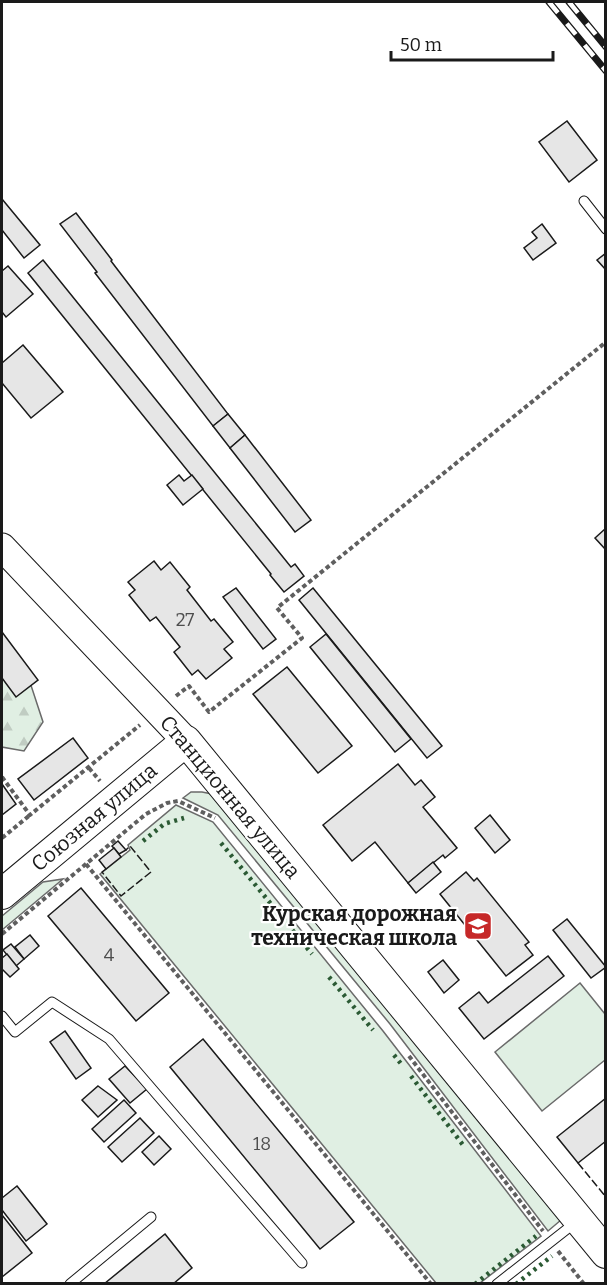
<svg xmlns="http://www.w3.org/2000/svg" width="607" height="1285" viewBox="0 0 607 1285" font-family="Bitter,serif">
  <defs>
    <pattern id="forest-firs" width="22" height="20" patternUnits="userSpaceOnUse" patternTransform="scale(1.5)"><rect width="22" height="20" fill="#e0efe3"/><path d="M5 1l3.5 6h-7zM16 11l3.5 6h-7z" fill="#c0ccc2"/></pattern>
  </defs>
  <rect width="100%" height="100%" fill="#fff"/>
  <!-- grass -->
  <g fill="#e0efe3" stroke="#6a6a6a" stroke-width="1.5">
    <polygon points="191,792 202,792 212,794 561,1220 548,1231 390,1024 218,815 183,798"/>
    <polygon points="176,805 213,822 383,1031 541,1236 480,1283 436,1283 100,874 130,850 128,845"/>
    <polygon points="63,879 2,930 2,916 43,882"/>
    <polygon points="580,983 605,1014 605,1060 542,1111 495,1052"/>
  </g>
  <!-- forest -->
  <polygon fill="url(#forest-firs)" stroke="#6a6a6a" stroke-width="1.5" points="2,640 25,667 43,722 24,751 2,747"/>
  <!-- building -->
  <g fill="#e6e6e6" stroke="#1a1a1a" stroke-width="1.5">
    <polygon points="567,121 597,160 569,182 539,142"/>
    <polygon points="2,199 40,245 24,258 2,230"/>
    <polygon points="76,213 112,260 111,261 228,414 213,426 95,273 97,272 60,224"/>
    <polygon points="542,224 556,243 533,260 524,248 537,238 532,232"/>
    <polygon points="606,253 606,270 597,260"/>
    <polygon points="43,260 291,567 295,564 304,576 284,592 270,575 271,574 28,273"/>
    <polygon points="8,266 33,294 6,317 2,312 2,271"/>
    <polygon points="23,345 63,392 31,418 2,383 2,363"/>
    <polygon points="228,414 245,435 230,448 213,426"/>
    <polygon points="245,435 311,520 295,532 230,448"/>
    <polygon points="179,475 184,481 192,475 203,489 183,505 167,485"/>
    <polygon points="605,529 606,529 606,550 595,538"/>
    <polygon points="154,561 161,570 170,562 190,587 187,590 211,621 214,619 233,642 224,649 232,658 206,679 198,670 192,675 174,652 180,647 156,617 150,621 129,595 135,590 128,582"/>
    <polygon points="236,588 276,639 263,649 223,597"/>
    <polygon points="313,588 442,746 427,758 299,600"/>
    <polygon points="2,632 38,680 16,697 2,678"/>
    <polygon points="326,634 411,739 395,752 310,647"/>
    <polygon points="287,667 352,746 318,773 253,694"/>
    <polygon points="73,738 88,758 34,800 18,779"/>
    <polygon points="398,764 415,785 421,780 435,797 423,807 457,848 445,858 443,855 408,883 375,842 352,861 323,825"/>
    <polygon points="2,784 16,804 2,815"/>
    <polygon points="490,815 510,840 495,853 475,828"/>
    <polygon points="118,841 126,850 119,854 112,846"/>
    <polygon points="114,848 121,857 106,869 99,860"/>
    <polygon points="433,862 441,872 416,893 408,883"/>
    <polygon points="466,872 474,881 477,878 529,942 525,945 533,955 506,976 440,894"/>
    <polygon points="81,888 169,993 136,1021 48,916"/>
    <polygon points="567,919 606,967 591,978 553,930"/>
    <polygon points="30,935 39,946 24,959 15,947"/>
    <polygon points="11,944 24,959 16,966 3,950"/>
    <polygon points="7,954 19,969 10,977 2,969 2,958"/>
    <polygon points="548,956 564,976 484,1039 459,1008 479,992 488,1003"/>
    <polygon points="443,960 459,980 444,993 428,972"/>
    <polygon points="65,1031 91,1068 76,1079 50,1042"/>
    <polygon points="203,1039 354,1222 320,1249 170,1067"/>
    <polygon points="125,1066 147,1089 130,1103 109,1079"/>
    <polygon points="98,1086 117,1100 98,1117 82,1100"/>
    <polygon points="606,1098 606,1141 578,1163 557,1137"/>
    <polygon points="124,1100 136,1113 104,1142 92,1129"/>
    <polygon points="140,1118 154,1133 122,1162 108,1147"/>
    <polygon points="159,1136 171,1149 154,1165 142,1152"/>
    <polygon points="17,1186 47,1224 26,1241 2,1210 2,1198"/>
    <polygon points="2,1215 32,1253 2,1277"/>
    <polygon points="165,1234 192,1268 173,1284 104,1284"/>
  </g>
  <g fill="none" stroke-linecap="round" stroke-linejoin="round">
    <!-- lane casing -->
    <g stroke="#1a1a1a" stroke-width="11">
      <g id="lane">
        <polyline points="584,201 606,229"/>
        <polyline points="2,1016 15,1032 52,1002 109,1039 302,1263"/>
        <polyline points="70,1284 151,1217"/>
        <polyline points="497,1284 576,1222"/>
      </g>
    </g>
    <!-- secondary casing -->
    <g stroke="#1a1a1a" stroke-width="29">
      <polyline id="secondary" points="2,547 186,741"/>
    </g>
    <!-- primary casing -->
    <g stroke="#1a1a1a" stroke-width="32">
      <g id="primary">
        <path id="s1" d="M2 894 186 741 606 1253"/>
      </g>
    </g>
    <!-- path -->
    <g stroke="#5f5f5f" stroke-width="4" stroke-dasharray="4.5 3" stroke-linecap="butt">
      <polyline points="176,696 189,686 209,712 302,638 277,608 606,342"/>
      <polyline points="89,768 100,781"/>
      <polyline points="2,777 30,815 140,725"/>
      <polyline points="2,838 30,815"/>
      <polyline points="86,864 431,1284"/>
      <polyline points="2,934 146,814 167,803 178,801 215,818"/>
      <polyline points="409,1056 543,1231"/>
      <polyline points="558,1251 584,1284"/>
    </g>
    <!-- lane -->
    <use href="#lane" stroke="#fff" stroke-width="9"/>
    <!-- secondary -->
    <use href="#secondary" stroke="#fff" stroke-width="27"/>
    <!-- primary -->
    <use href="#primary" stroke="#fff" stroke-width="30"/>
    <!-- rail casing -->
    <g stroke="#1a1a1a" stroke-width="7">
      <g id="rail">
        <polyline points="549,2 606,71"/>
        <polyline points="569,2 606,47"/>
      </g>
    </g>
    <!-- rail -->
    <use href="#rail" stroke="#fff" stroke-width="4.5" stroke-dasharray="14" stroke-linecap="butt"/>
    <!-- hedge -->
    <g stroke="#2b5a34" stroke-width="4.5" stroke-dasharray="3 4.5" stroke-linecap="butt">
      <polyline points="167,823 184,818"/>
      <polyline points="143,841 163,825"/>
      <polyline points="221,843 312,954"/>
      <polyline points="329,977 373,1030"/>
      <polyline points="394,1055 402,1065"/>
      <polyline points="411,1076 463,1145"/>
      <polyline points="475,1284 536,1236"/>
      <polyline points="516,1284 552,1256"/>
    </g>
    <!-- fence -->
    <g stroke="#1a1a1a" stroke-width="1.5" stroke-dasharray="8 3" stroke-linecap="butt">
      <polyline points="106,869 102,872 121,896 151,872 130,846 126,850"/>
      <polyline points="578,1163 606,1197"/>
    </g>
  </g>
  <!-- icons -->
  <defs>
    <g id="school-square" transform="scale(1.5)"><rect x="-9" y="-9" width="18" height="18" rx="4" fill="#c62828" stroke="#fff"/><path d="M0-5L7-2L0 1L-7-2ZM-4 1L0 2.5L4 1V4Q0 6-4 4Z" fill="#fff"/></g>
  </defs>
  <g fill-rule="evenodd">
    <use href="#school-square" x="478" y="926"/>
  </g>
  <g text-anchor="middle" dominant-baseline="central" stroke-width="4.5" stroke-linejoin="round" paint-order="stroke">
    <!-- number labels -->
    <g font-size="18" fill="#4d4d4d">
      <text x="185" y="620">27</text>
      <text x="109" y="955">4</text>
      <text x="262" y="1144">18</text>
    </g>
    <!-- street labels -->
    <g font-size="21" fill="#1a1a1a" stroke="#fff">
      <text transform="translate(230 797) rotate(50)">Станционная улица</text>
      <text stroke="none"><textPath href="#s1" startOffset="120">Союзная улица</textPath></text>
    </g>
    <!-- poi labels -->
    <g font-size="21" font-weight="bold" fill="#1a1a1a" stroke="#fff" text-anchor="end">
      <text x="457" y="914">Курская дорожная<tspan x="457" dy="24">техническая школа</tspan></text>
    </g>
  </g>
  <!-- border -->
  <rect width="607" height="1285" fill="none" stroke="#1a1a1a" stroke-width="6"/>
  <!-- scale -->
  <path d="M391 51v9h162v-9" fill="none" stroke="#1a1a1a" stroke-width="3"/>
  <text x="400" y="51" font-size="18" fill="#1a1a1a" stroke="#ffffff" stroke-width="4.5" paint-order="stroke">50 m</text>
</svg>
